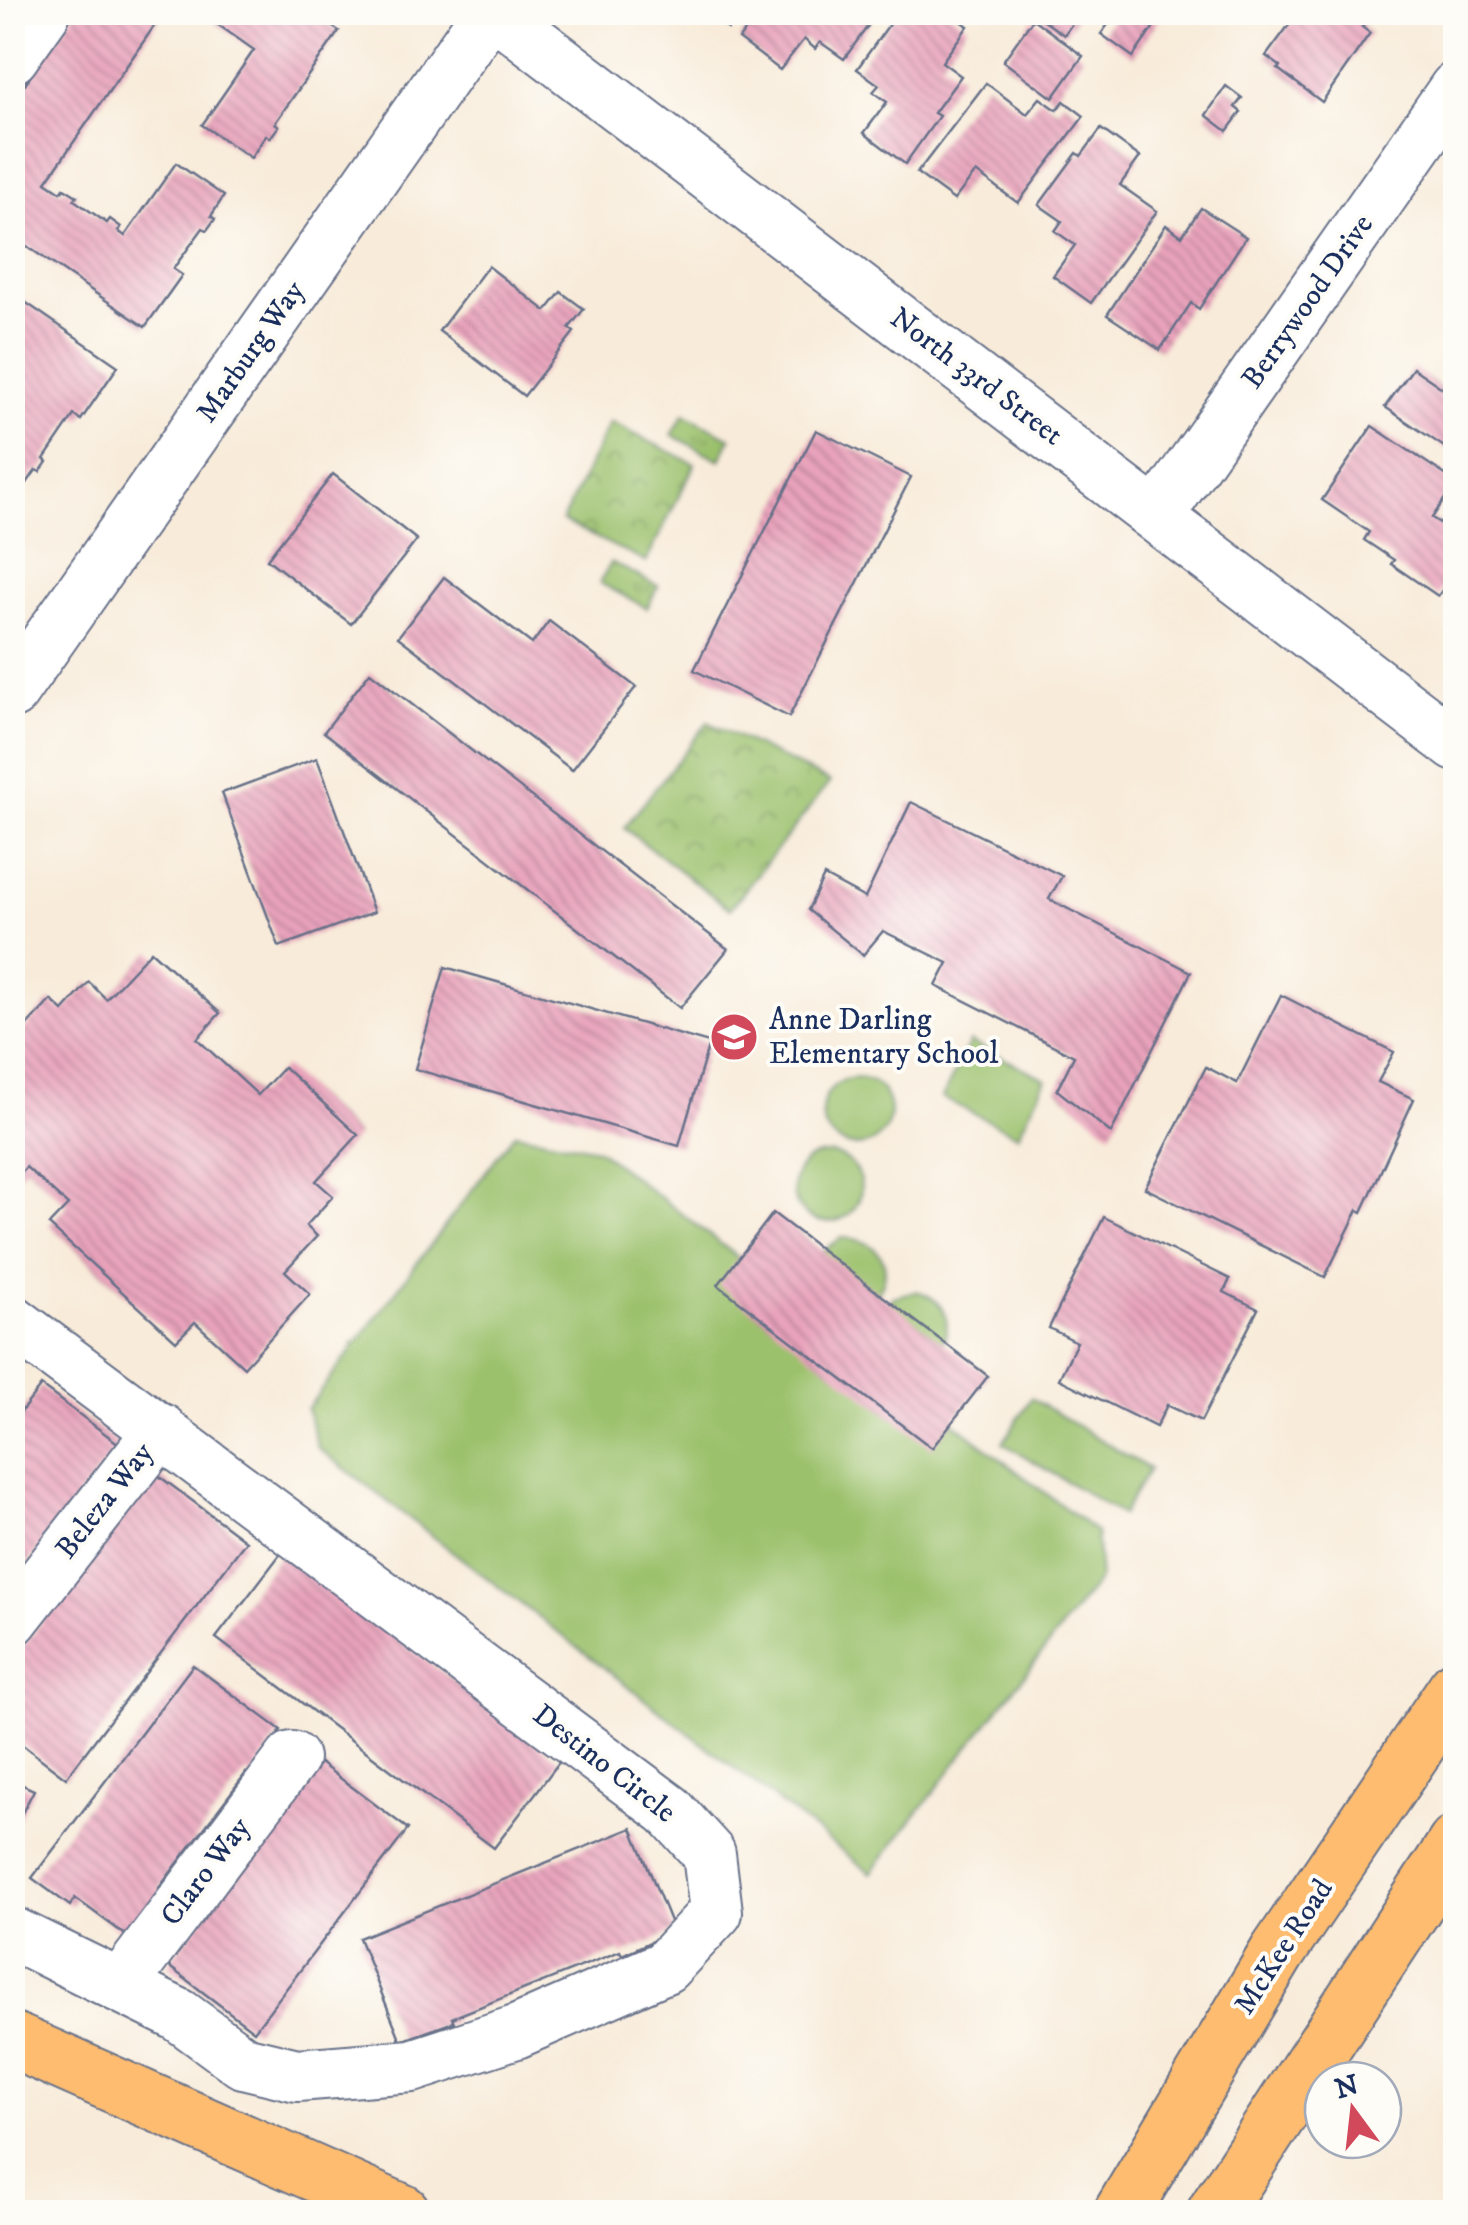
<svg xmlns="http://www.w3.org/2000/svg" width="1468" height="2225" viewBox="0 0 1468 2225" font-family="'IM FELL DW Pica',serif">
  <defs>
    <pattern id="grass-tufts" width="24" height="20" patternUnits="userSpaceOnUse" patternTransform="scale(2.5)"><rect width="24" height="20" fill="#9bc16c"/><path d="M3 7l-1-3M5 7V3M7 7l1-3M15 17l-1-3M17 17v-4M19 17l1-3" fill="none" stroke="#7e9d5c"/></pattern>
    <pattern id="park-crowns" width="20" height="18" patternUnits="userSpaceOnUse" patternTransform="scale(2.5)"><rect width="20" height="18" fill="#9bc16c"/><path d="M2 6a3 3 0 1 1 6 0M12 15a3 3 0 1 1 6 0" fill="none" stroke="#7e9d5c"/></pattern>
    <pattern id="building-back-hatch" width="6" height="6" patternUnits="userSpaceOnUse" patternTransform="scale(2.5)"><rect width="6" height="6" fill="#e9a3bb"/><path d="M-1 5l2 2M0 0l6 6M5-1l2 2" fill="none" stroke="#bc859b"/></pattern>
  </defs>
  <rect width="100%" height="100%" fill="#fdfcf7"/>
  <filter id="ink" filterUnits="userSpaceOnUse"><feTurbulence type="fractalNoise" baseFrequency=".01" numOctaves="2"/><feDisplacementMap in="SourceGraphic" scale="20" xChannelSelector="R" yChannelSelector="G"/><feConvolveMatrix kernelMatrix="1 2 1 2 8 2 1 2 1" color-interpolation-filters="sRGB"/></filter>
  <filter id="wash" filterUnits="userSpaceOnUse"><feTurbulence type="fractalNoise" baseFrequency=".0048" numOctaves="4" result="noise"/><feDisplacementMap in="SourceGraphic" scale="40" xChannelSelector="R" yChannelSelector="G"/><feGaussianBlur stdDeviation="2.25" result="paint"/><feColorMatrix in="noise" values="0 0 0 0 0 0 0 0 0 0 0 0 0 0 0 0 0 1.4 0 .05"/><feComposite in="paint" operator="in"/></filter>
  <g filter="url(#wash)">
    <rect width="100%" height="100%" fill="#f8ebd9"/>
    <!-- grass -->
    <g fill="url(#grass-tufts)" stroke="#5b7865" stroke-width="2.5">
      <polygon points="684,414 731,438 720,460 672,435"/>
      <polygon points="611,562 658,586 647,608 600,583"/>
    </g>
    <!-- park -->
    <g fill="url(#park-crowns)" stroke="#5b7865" stroke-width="2.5">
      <polygon points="610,422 695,464 646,562 562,521"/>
      <polygon points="708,722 830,782 730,909 624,828"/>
    </g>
    <!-- garden -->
    <g fill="#9bc16c" stroke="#5b7865" stroke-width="2.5">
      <polygon points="970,1042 1046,1079 1018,1135 942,1098"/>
      <circle cx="856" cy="1112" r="34"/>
      <polygon points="515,1133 597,1149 1096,1532 1100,1578 871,1873 318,1448 307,1409"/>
      <circle cx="827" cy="1188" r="34"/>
      <path d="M841 1238C878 1237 899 1267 874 1298L822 1252Z"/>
      <path d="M915 1291C945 1298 957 1326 936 1351L885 1305 893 1297Z"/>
      <polygon points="1031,1398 1149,1469 1122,1515 1003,1443"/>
    </g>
    <g id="blocks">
      <!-- building -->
      <g fill="url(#building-back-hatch)">
        <polygon points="75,12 164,12 46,182 61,192 64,188 77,196 74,200 107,223 110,219 121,227 118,231 125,236 176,163 224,196 211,216 215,219 207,230 203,228 173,269 182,275 145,327 12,236 12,103"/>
        <polygon points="200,12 321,12 318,17 339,31 275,123 279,126 270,138 266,135 251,158 202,125 254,50"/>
        <polygon points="705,12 740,12 728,29"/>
        <polygon points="759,12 878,12 844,59 820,42 815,49 804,39 780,70 739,39"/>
        <polygon points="898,12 949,12 968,26 942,62 961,76 934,113 939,116 905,164 864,133 887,102 873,92 879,85 857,69"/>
        <polygon points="1040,12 1069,12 1076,18 1064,35 1037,16"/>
        <polygon points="1123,12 1164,12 1133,57 1101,34 1115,15 1119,18"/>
        <polygon points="1292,12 1372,12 1362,27 1370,33 1322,102 1278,69 1280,66 1266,56 1292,21 1288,18"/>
        <polygon points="1033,19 1083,56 1053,98 1003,61"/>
        <polygon points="986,83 1027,114 1040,98 1057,110 1064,101 1084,116 1018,203 976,172 954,200 917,173"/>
        <polygon points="1226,86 1242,98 1235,107 1241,112 1227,131 1206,115"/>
        <polygon points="1101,129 1140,157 1120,185 1157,211 1091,303 1053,276 1075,245 1055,231 1062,221 1039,205 1077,153 1081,156"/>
        <polygon points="1201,208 1246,237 1199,309 1191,303 1160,350 1107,315 1166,225 1182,236"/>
        <polygon points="488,266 546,311 561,292 584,309 569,328 574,332 524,396 439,331"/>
        <polygon points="12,293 118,366 81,420 74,415 44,459 47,462 40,472 36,470 23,489 12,481 12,399 26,380 19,376 16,380 12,378"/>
        <polygon points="1413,368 1448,392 1456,382 1456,455 1385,407"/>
        <polygon points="1372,426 1456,482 1432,518 1456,534 1456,570 1438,596 1391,564 1394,560 1364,540 1369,532 1322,500"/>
        <polygon points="816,430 911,477 789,717 694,670"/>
        <polygon points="333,474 417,540 351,624 267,559"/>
        <polygon points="444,577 532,644 549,621 636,687 572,770 398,637"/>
        <polygon points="370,672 728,949 680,1008 324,732"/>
        <polygon points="317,758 374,912 279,947 222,793"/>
        <polygon points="911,802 1062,876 1049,899 1191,972 1111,1133 1057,1090 1074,1056 936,986 948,963 883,931 863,955 808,910 824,876 865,898"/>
        <polygon points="151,951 220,1013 197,1039 258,1095 284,1067 358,1135 316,1181 333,1196 306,1226 317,1236 285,1271 310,1294 244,1367 195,1322 176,1341 49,1225 68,1205 26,1167 20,1174 12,1167 12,1029 21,1032 51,1000 63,1011 89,982 106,999"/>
        <polygon points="445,967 709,1043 679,1146 415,1069"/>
        <polygon points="1281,995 1394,1052 1378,1082 1414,1099 1362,1212 1358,1210 1325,1277 1145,1188 1206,1067 1237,1083"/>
        <polygon points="773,1213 988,1376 932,1448 718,1285"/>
        <polygon points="1104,1217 1230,1279 1224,1292 1258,1309 1201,1421 1167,1405 1156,1427 1059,1379 1077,1342 1049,1328"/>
        <polygon points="41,1386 119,1444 12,1584 12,1423"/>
        <polygon points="155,1473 246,1541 66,1778 12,1737 12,1661"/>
        <polygon points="282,1552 560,1761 494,1848 216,1638"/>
        <polygon points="193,1665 281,1730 251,1778 246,1773 159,1888 165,1892 127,1936 75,1898 70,1906 32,1878"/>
        <polygon points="320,1763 408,1829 254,2031 167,1965"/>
        <polygon points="12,1780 34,1790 12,1832"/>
        <polygon points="632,1828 674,1931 622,1955 620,1951 452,2018 454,2022 401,2041 359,1938"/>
      </g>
    </g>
  </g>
  <g filter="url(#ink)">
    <use href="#blocks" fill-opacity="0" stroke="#687189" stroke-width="2.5"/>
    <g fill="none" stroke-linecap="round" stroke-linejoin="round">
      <!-- minor casing -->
      <g stroke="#687189" stroke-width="56">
        <g id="minor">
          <polyline points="495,12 1456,745"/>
          <polyline points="12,57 44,12"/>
          <polyline points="1158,515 1456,88"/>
          <polyline points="12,692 489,12"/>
          <polyline points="12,1321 669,1810 709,1854 716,1912 665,1967 516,2032 412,2066 297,2075 243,2062 179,2015 12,1933"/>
          <polyline points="12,1620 161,1430"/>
          <polyline points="120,1986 292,1758"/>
        </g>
      </g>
      <!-- primary casing -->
      <g stroke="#687189" stroke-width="59">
        <g id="primary">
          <polyline points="1122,2212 1277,1953 1456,1688"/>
          <polyline points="1215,2212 1456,1843"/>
        </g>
      </g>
      <!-- motorway casing -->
      <g stroke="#687189" stroke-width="59">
        <polyline id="motorway" points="12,2040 402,2212"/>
      </g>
      <!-- minor -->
      <use href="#minor" stroke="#fff" stroke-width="52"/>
      <!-- primary -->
      <use href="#primary" stroke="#fdbc6f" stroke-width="55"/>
      <!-- motorway -->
      <use href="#motorway" stroke="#fdbc6f" stroke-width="55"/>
    </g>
  </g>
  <!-- icons -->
  <defs>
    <g id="school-disc" transform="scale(2.5)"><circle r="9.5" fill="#d1495b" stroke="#fdfcf7"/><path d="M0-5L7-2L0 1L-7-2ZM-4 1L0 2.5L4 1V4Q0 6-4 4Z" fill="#fff"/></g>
  </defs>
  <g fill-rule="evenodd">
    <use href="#school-disc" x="734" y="1037"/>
  </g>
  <g text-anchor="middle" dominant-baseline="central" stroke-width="8" stroke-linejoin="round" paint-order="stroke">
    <!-- street labels -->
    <g font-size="30" fill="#1b2f5e" stroke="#fdfcf7">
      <text transform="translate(1308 302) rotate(-55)">Berrywood Drive</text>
      <text transform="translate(251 352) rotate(-55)">Marburg Way</text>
      <text transform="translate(976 377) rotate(37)">North 33rd Street</text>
      <text transform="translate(105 1501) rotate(-52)">Beleza Way</text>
      <text transform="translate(604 1764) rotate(38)">Destino Circle</text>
      <text transform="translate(206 1872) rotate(-53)">Claro Way</text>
      <text transform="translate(1284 1947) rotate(-57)">McKee Road</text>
    </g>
    <!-- poi labels -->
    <g font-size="30" fill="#1b2f5e" stroke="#fdfcf7" text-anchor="start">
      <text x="769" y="1020">Anne Darling<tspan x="769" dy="34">Elementary School</tspan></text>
    </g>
  </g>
  <!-- margin -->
  <rect width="1468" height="2225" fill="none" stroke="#fdfcf7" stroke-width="50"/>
  <!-- north arrow -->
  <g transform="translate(1353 2110) rotate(345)"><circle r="48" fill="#fdfcf7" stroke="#a3aaba" stroke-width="2.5"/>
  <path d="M0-8L18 38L0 25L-18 38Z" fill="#d1495b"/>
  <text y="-15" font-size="28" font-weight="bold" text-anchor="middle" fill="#1b2f5e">N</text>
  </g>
</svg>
